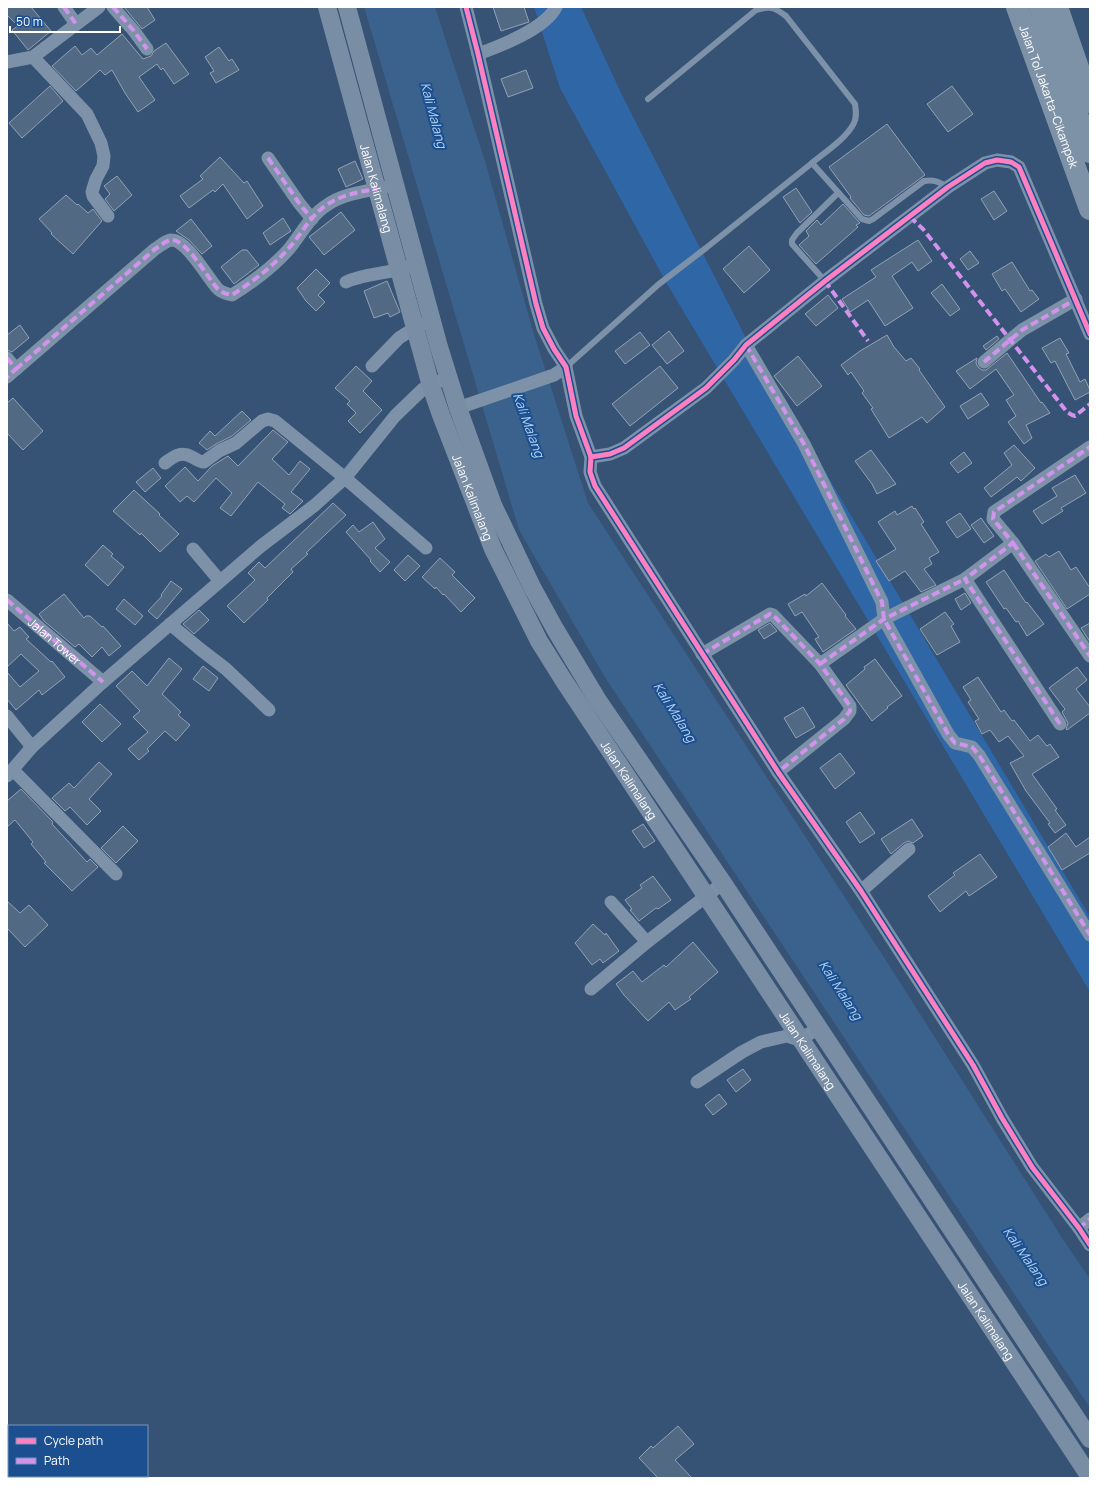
<svg xmlns="http://www.w3.org/2000/svg" width="1097" height="1485" viewBox="0 0 1097 1485" font-family="Manrope,sans-serif">
  <rect width="100%" height="100%" fill="#365274"/>
  <!-- green -->
  <polygon fill="#2f66a5" points="534,7 581,7 623,97 749,344 1090,917 1090,992 667,284 560,88"/>
  <!-- water -->
  <polygon fill="#3b618d" points="364,7 435,7 485,161 533,331 588,503 889,965 1064,1241 1090,1279 1090,1408 606,679 519,530"/>
  <!-- building -->
  <g fill="#526984" stroke="#92a2b6">
    <polygon points="7,7 31,7 51,31 28,50 12,30 18,26 7,15"/>
    <polygon points="124,7 147,7 155,20 142,29"/>
    <polygon points="493,7 524,7 529,22 501,31"/>
    <polygon points="122,34 143,59 151,56 154,51 166,43 189,74 174,84 163,68 161,70 157,64 139,77 155,100 138,112 125,93 112,70 105,75 100,70 76,91 52,66 75,46 82,55 91,48 97,55"/>
    <polygon points="219,47 229,61 232,59 239,70 216,83 210,73 214,71 205,57"/>
    <polygon points="526,70 533,88 508,97 501,79"/>
    <polygon points="50,86 63,101 22,138 9,123"/>
    <polygon points="952,86 973,114 948,132 927,104"/>
    <polygon points="887,124 925,175 869,216 864,215 850,198 851,197 829,167"/>
    <polygon points="220,157 244,183 247,181 263,206 247,219 223,184 215,192 213,190 189,208 180,196 203,179 200,176"/>
    <polygon points="355,161 363,179 346,187 338,169"/>
    <polygon points="117,176 132,195 114,211 105,199 110,194 104,186"/>
    <polygon points="796,188 812,212 800,223 783,197"/>
    <polygon points="994,191 1007,211 994,220 981,199"/>
    <polygon points="66,195 77,205 78,204 88,213 93,209 102,221 73,254 51,234 52,233 39,219"/>
    <polygon points="843,204 860,223 856,225 858,227 816,264 799,245 809,236 806,231 817,220 821,225"/>
    <polygon points="341,212 355,230 324,255 309,237"/>
    <polygon points="283,218 291,231 270,245 263,233"/>
    <polygon points="191,219 212,246 202,254 189,240 176,231"/>
    <polygon points="918,240 932,261 918,271 912,262 892,276 913,308 885,326 868,300 850,312 842,299 876,277 871,270"/>
    <polygon points="749,246 770,270 744,293 723,269"/>
    <polygon points="242,250 247,250 259,265 234,284 221,267"/>
    <polygon points="970,251 979,263 968,270 960,259"/>
    <polygon points="1012,262 1030,291 1032,290 1039,299 1021,312 1005,289 1002,291 992,274"/>
    <polygon points="316,269 330,283 318,295 325,302 316,311 306,301 297,288"/>
    <polygon points="387,281 400,312 390,317 388,313 374,318 364,291"/>
    <polygon points="942,284 960,309 950,316 931,293"/>
    <polygon points="828,295 838,308 816,326 805,314"/>
    <polygon points="20,325 29,338 12,352 7,350 7,335"/>
    <polygon points="669,331 684,351 667,364 652,345"/>
    <polygon points="640,332 650,345 625,364 615,351"/>
    <polygon points="887,335 894,347 906,361 911,358 920,369 919,370 945,407 927,423 922,417 889,438 871,409 873,408 862,393 864,391 851,372 848,375 841,365 860,351"/>
    <polygon points="997,336 999,339 986,350 983,346"/>
    <polygon points="1060,338 1069,353 1066,354 1080,382 1085,379 1090,390 1090,392 1075,400 1055,361 1051,363 1042,348"/>
    <polygon points="1007,353 1041,403 1042,402 1050,413 1026,425 1032,438 1024,444 1008,422 1016,416 1006,400 1014,395 996,369 970,389 956,371 977,358 976,363 978,367 982,370 986,370"/>
    <polygon points="798,356 822,386 797,406 774,376"/>
    <polygon points="356,366 372,381 363,391 382,410 360,433 348,421 356,413 347,404 350,401 335,388"/>
    <polygon points="660,366 678,388 630,426 612,404"/>
    <polygon points="981,393 989,405 968,419 960,406"/>
    <polygon points="13,398 43,431 23,450 7,433 7,403"/>
    <polygon points="242,411 251,420 232,436 216,444 207,450 199,443 210,431 215,436"/>
    <polygon points="273,430 288,442 272,459 289,475 300,461 310,469 291,492 303,501 290,514 282,508 285,504 258,482 231,516 220,508 232,493 216,478 194,502 187,496 180,502 165,486 185,467 198,481 212,466 228,456 238,466"/>
    <polygon points="1014,445 1035,468 1021,481 1017,477 991,497 984,488 1012,465 1004,453"/>
    <polygon points="871,450 896,484 877,494 872,484 855,461"/>
    <polygon points="964,452 972,463 958,473 950,463"/>
    <polygon points="153,468 161,478 145,492 136,482"/>
    <polygon points="1075,475 1086,493 1061,508 1063,511 1042,524 1033,511 1057,496 1052,488"/>
    <polygon points="134,490 160,514 159,515 179,534 160,552 141,533 140,535 113,511"/>
    <polygon points="333,503 346,515 306,553 308,554 291,569 293,572 267,598 268,600 244,623 227,606 255,580 248,573 259,562 265,568"/>
    <polygon points="912,506 914,509 915,508 924,522 921,524 939,552 929,558 932,564 924,569 936,585 921,592 905,571 889,581 876,561 896,549 878,522 895,511 897,515"/>
    <polygon points="960,513 971,529 957,538 946,522"/>
    <polygon points="981,518 994,536 984,543 971,525"/>
    <polygon points="373,522 385,539 375,548 390,562 380,572 370,561 371,560 346,532 353,525 359,532"/>
    <polygon points="103,545 113,554 111,556 124,567 108,586 85,565"/>
    <polygon points="1059,551 1071,570 1076,567 1090,588 1090,594 1067,609 1035,561 1046,554 1049,557"/>
    <polygon points="408,555 420,566 405,581 394,570"/>
    <polygon points="440,558 455,572 452,575 475,598 461,612 444,594 443,595 436,587 435,589 422,577"/>
    <polygon points="1004,570 1026,603 1027,602 1044,624 1027,636 1018,621 1016,622 1006,608 1004,609 986,582"/>
    <polygon points="171,581 182,589 157,619 148,611 162,596 161,595"/>
    <polygon points="822,583 846,615 845,616 856,629 823,652 815,639 819,637 802,612 795,616 788,604 805,594 806,596"/>
    <polygon points="965,593 971,603 961,610 955,599"/>
    <polygon points="64,594 84,618 86,616 90,616 102,627 103,626 121,646 109,656 102,647 92,657 79,644 75,647 44,621 39,614"/>
    <polygon points="124,599 143,616 135,625 116,609"/>
    <polygon points="199,610 209,620 194,634 183,624"/>
    <polygon points="945,612 954,624 951,626 960,642 937,655 920,629"/>
    <polygon points="7,623 14,631 20,627 29,637 26,639 51,662 52,661 65,677 42,695 39,690 16,710 7,699 7,672 20,687 39,671 21,654 7,667"/>
    <polygon points="770,623 777,631 764,639 758,630"/>
    <polygon points="1090,623 1090,642 1081,628"/>
    <polygon points="169,658 182,669 162,694 181,712 178,715 190,725 176,741 165,731 147,749 149,751 139,760 128,749 148,732 133,717 140,711 116,686 132,671 147,686"/>
    <polygon points="875,659 902,696 887,707 888,708 872,721 846,685 865,669 864,667"/>
    <polygon points="203,666 218,678 209,691 193,679"/>
    <polygon points="1077,667 1087,680 1076,689 1090,707 1090,713 1067,730 1066,729 1068,723 1062,712 1065,709 1049,688"/>
    <polygon points="978,677 1001,712 1004,710 1012,721 1014,720 1030,741 1038,735 1047,746 1050,744 1059,757 1032,774 1057,809 1055,810 1066,825 1055,833 1048,824 1050,823 1026,791 1010,763 1024,756 1008,736 999,742 990,730 982,734 975,721 979,719 968,702 971,700 963,687"/>
    <polygon points="100,704 121,724 102,742 82,722"/>
    <polygon points="803,707 815,727 796,738 784,718"/>
    <polygon points="840,753 855,773 835,789 820,768"/>
    <polygon points="99,762 112,774 89,799 101,811 87,825 70,807 65,811 52,798 69,783 74,788"/>
    <polygon points="21,789 53,822 52,824 87,862 90,859 98,867 72,891 44,863 46,862 31,844 33,842 15,820 7,827 7,801"/>
    <polygon points="860,812 875,833 860,843 846,822"/>
    <polygon points="912,819 923,836 913,843 908,841 904,843 891,854 881,839"/>
    <polygon points="643,824 655,841 644,848 632,831"/>
    <polygon points="123,826 138,841 116,863 101,848"/>
    <polygon points="1066,833 1076,847 1090,837 1090,853 1062,870 1048,847"/>
    <polygon points="980,854 997,877 969,896 966,891 940,912 928,896 955,875 953,873"/>
    <polygon points="653,876 671,900 658,909 656,908 639,921 630,910 632,909 625,900 642,888 640,885"/>
    <polygon points="7,901 20,913 29,905 48,925 25,947 7,928"/>
    <polygon points="593,924 605,935 606,933 619,951 603,963 600,959 592,965 575,943"/>
    <polygon points="693,942 718,972 689,997 691,999 675,1010 669,1002 648,1021 624,995 616,984 633,971 642,982 664,965 666,967"/>
    <polygon points="743,1069 751,1080 736,1092 727,1080"/>
    <polygon points="719,1094 727,1104 713,1115 705,1105"/>
    <polygon points="678,1426 694,1444 675,1460 692,1478 658,1478 639,1458 651,1446 653,1448"/>
  </g>
  <g fill="none" stroke-linecap="round" stroke-linejoin="round">
    <!-- lane -->
    <g stroke="#7d92a8" stroke-width="6">
      <path d="M648 99 756 10C770 6 774 7 786 16L855 104C856 111 857 117 854 123 847 138 824 153 812 163L862 219 869 221 873 219 924 181C934 179 939 182 948 187"/>
      <polyline points="825,281 792,244 792,240 797,233 838,193"/>
      <polyline points="566,367 659,284 706,248 812,163"/>
    </g>
    <!-- street -->
    <g stroke="#7d92a8" stroke-width="13">
      <polyline points="64,7 76,24"/>
      <polyline points="113,7 134,31 147,49"/>
      <polyline points="466,7 478,54 536,304 543,328 554,349 566,367 576,416 591,457 590,472 595,486 778,772 861,891 973,1065 1002,1118 1032,1167 1079,1228 1090,1245"/>
      <path d="M478 54C500 46 545 29 556 7"/>
      <polyline points="33,57 87,114 101,143 104,156 103,166 96,179 92,192 93,196 108,216"/>
      <polyline points="7,62 33,57 99,7"/>
      <polyline points="268,158 299,203 312,219"/>
      <path d="M346 282C365 273 387 274 408 267"/>
      <polyline points="746,345 804,444 882,602 884,619 948,734 955,743 972,747 979,755 1090,935"/>
      <polyline points="7,358 16,369 7,377"/>
      <polyline points="984,362 1022,330 1076,299"/>
      <polyline points="372,366 399,338 421,324"/>
      <path d="M16 369 155 249C160 246 165 241 171 240 187 239 208 279 218 289 222 293 227 294 232 295 253 282 273 267 289 249 301 234 311 215 327 205 344 193 365 192 385 187"/>
      <polyline points="458,408 554,375 566,367"/>
      <polyline points="591,457 610,454 624,448 706,388 734,360 746,345 825,281 948,187 985,163 997,160 1011,162 1019,167 1090,334"/>
      <path d="M165 463C174 456 181 451 192 457 196 459 199 462 204 462L219 451 236 443 262 421 268 419 275 421 345 478 426 548"/>
      <polyline points="1013,543 1090,656"/>
      <polyline points="193,549 220,581"/>
      <polyline points="7,600 103,682"/>
      <polyline points="170,624 200,649 226,669 269,710"/>
      <polyline points="702,654 770,614 773,615 820,664 850,706 850,711 844,719 778,772"/>
      <polyline points="820,664 884,619 965,579"/>
      <polyline points="7,716 32,747"/>
      <polyline points="1060,724 965,579 1013,543 993,519 994,512 1090,447"/>
      <polyline points="13,770 116,874"/>
      <polyline points="7,776 32,747 103,682 261,546 315,505 345,478 395,416 423,389 448,377"/>
      <polyline points="861,891 909,849"/>
      <polyline points="611,902 647,942"/>
      <polyline points="591,989 647,942 723,883"/>
      <polyline points="697,1082 742,1052 761,1042 787,1036 800,1040 818,1028"/>
      <polyline points="1079,1228 1090,1219"/>
    </g>
    <!-- secondary -->
    <g stroke="#798da4" stroke-width="18">
      <path id="s1" d="M327 7 431 386 441 415 493 549 539 641 564 681 1090 1477"/>
      <polyline points="347,7 439,347 458,408 493,505 532,587 555,629 597,699 723,883 1090,1439"/>
    </g>
    <!-- highway -->
    <g stroke="#7e92a7" stroke-width="22">
      <path id="s2" d="M1017 7 1090 209"/>
      <polyline points="1040,7 1090,152"/>
      <polyline points="1057,7 1090,102"/>
    </g>
    <!-- quiet -->
    <g stroke="#d193ec" stroke-width="4" stroke-dasharray="8 4" stroke-linecap="butt">
      <polyline points="64,7 76,24"/>
      <polyline points="113,7 134,31 147,49"/>
      <polyline points="268,158 299,203 312,219"/>
      <polyline points="910,217 923,229 1067,412 1072,415 1075,416 1090,404"/>
      <polyline points="825,281 868,341"/>
      <polyline points="746,345 804,444 882,602 884,619 948,734 955,743 972,747 979,755 1090,935"/>
      <polyline points="7,358 16,369 7,377"/>
      <polyline points="984,362 1022,330 1076,299"/>
      <path d="M16 369 155 249C160 246 165 241 171 240 187 239 208 279 218 289 222 293 227 294 232 295 252 282 271 268 287 250 298 239 305 225 316 214 331 197 356 192 377 189"/>
      <polyline points="1013,543 1090,656"/>
      <path id="s3" d="M7 600 103 682"/>
      <polyline points="702,654 770,614 773,615 820,664 850,706 850,711 844,719 778,772"/>
      <polyline points="820,664 884,619 965,579"/>
      <polyline points="1060,724 965,579 1013,543 993,519 994,512 1090,447"/>
      <polyline points="1079,1228 1090,1219"/>
    </g>
    <!-- cycleway casing -->
    <g stroke="#1b4f8f" stroke-width="8">
      <g id="cycleway">
        <polyline points="466,7 478,54 536,304 543,328 554,349 566,367 576,416 591,457 590,472 595,486 778,772 861,891 973,1065 1002,1118 1032,1167 1079,1228 1090,1245"/>
        <polyline points="591,457 610,454 624,448 706,388 734,360 746,345 825,281 948,187 985,163 997,160 1011,162 1019,167 1090,334"/>
      </g>
    </g>
    <!-- cycleway -->
    <use href="#cycleway" stroke="#ff80c0" stroke-width="5"/>
  </g>
  <g text-anchor="middle" dominant-baseline="central" stroke-width="4" stroke-linejoin="round" paint-order="stroke">
    <!-- street labels -->
    <g font-size="12" fill="#fff" stroke="#1b4f8f">
      <text stroke="none"><textPath href="#s2" startOffset="95">Jalan Tol Jakarta–Cikampek</textPath></text>
      <text stroke="none"><textPath href="#s1" startOffset="188">Jalan Kalimalang</textPath></text>
      <text stroke="none"><textPath href="#s1" startOffset="512">Jalan Kalimalang</textPath></text>
      <text stroke="none"><textPath href="#s3" startOffset="63">Jalan Tower</textPath></text>
      <text stroke="none"><textPath href="#s1" startOffset="836">Jalan Kalimalang</textPath></text>
      <text stroke="none"><textPath href="#s1" startOffset="1160">Jalan Kalimalang</textPath></text>
      <text stroke="none"><textPath href="#s1" startOffset="1484">Jalan Kalimalang</textPath></text>
    </g>
    <!-- water labels -->
    <g font-size="13" font-style="italic" fill="#b5d3f5" stroke="#1b4f8f">
      <text transform="translate(434 115) rotate(75)">Kali Malang</text>
      <text transform="translate(529 425) rotate(70)">Kali Malang</text>
      <text transform="translate(675 712) rotate(58)">Kali Malang</text>
      <text transform="translate(841 990) rotate(57)">Kali Malang</text>
      <text transform="translate(1026 1256) rotate(55)">Kali Malang</text>
    </g>
  </g>
  <!-- border -->
  <rect width="1097" height="1485" fill="none" stroke="#ffffff" stroke-width="16"/>
  <!-- legend -->
  <rect x="8" y="1425" width="140" height="52" fill="#1b4f8f" stroke="#7695bc"/>
  <rect x="16" y="1438" width="20" height="6" fill="#ff80c0" stroke="#7695bc"/>
  <text x="44" y="1445" font-size="12" fill="#ffffff">Cycle path</text>
  <rect x="16" y="1458" width="20" height="6" fill="#d193ec" stroke="#7695bc"/>
  <text x="44" y="1465" font-size="12" fill="#ffffff">Path</text>
  <!-- scale -->
  <path d="M10 26v6h110v-6" fill="none" stroke="#ffffff" stroke-width="2"/>
  <text x="16" y="26" font-size="12" fill="#ffffff" stroke="#1b4f8f" stroke-width="3" paint-order="stroke">50 m</text>
</svg>
